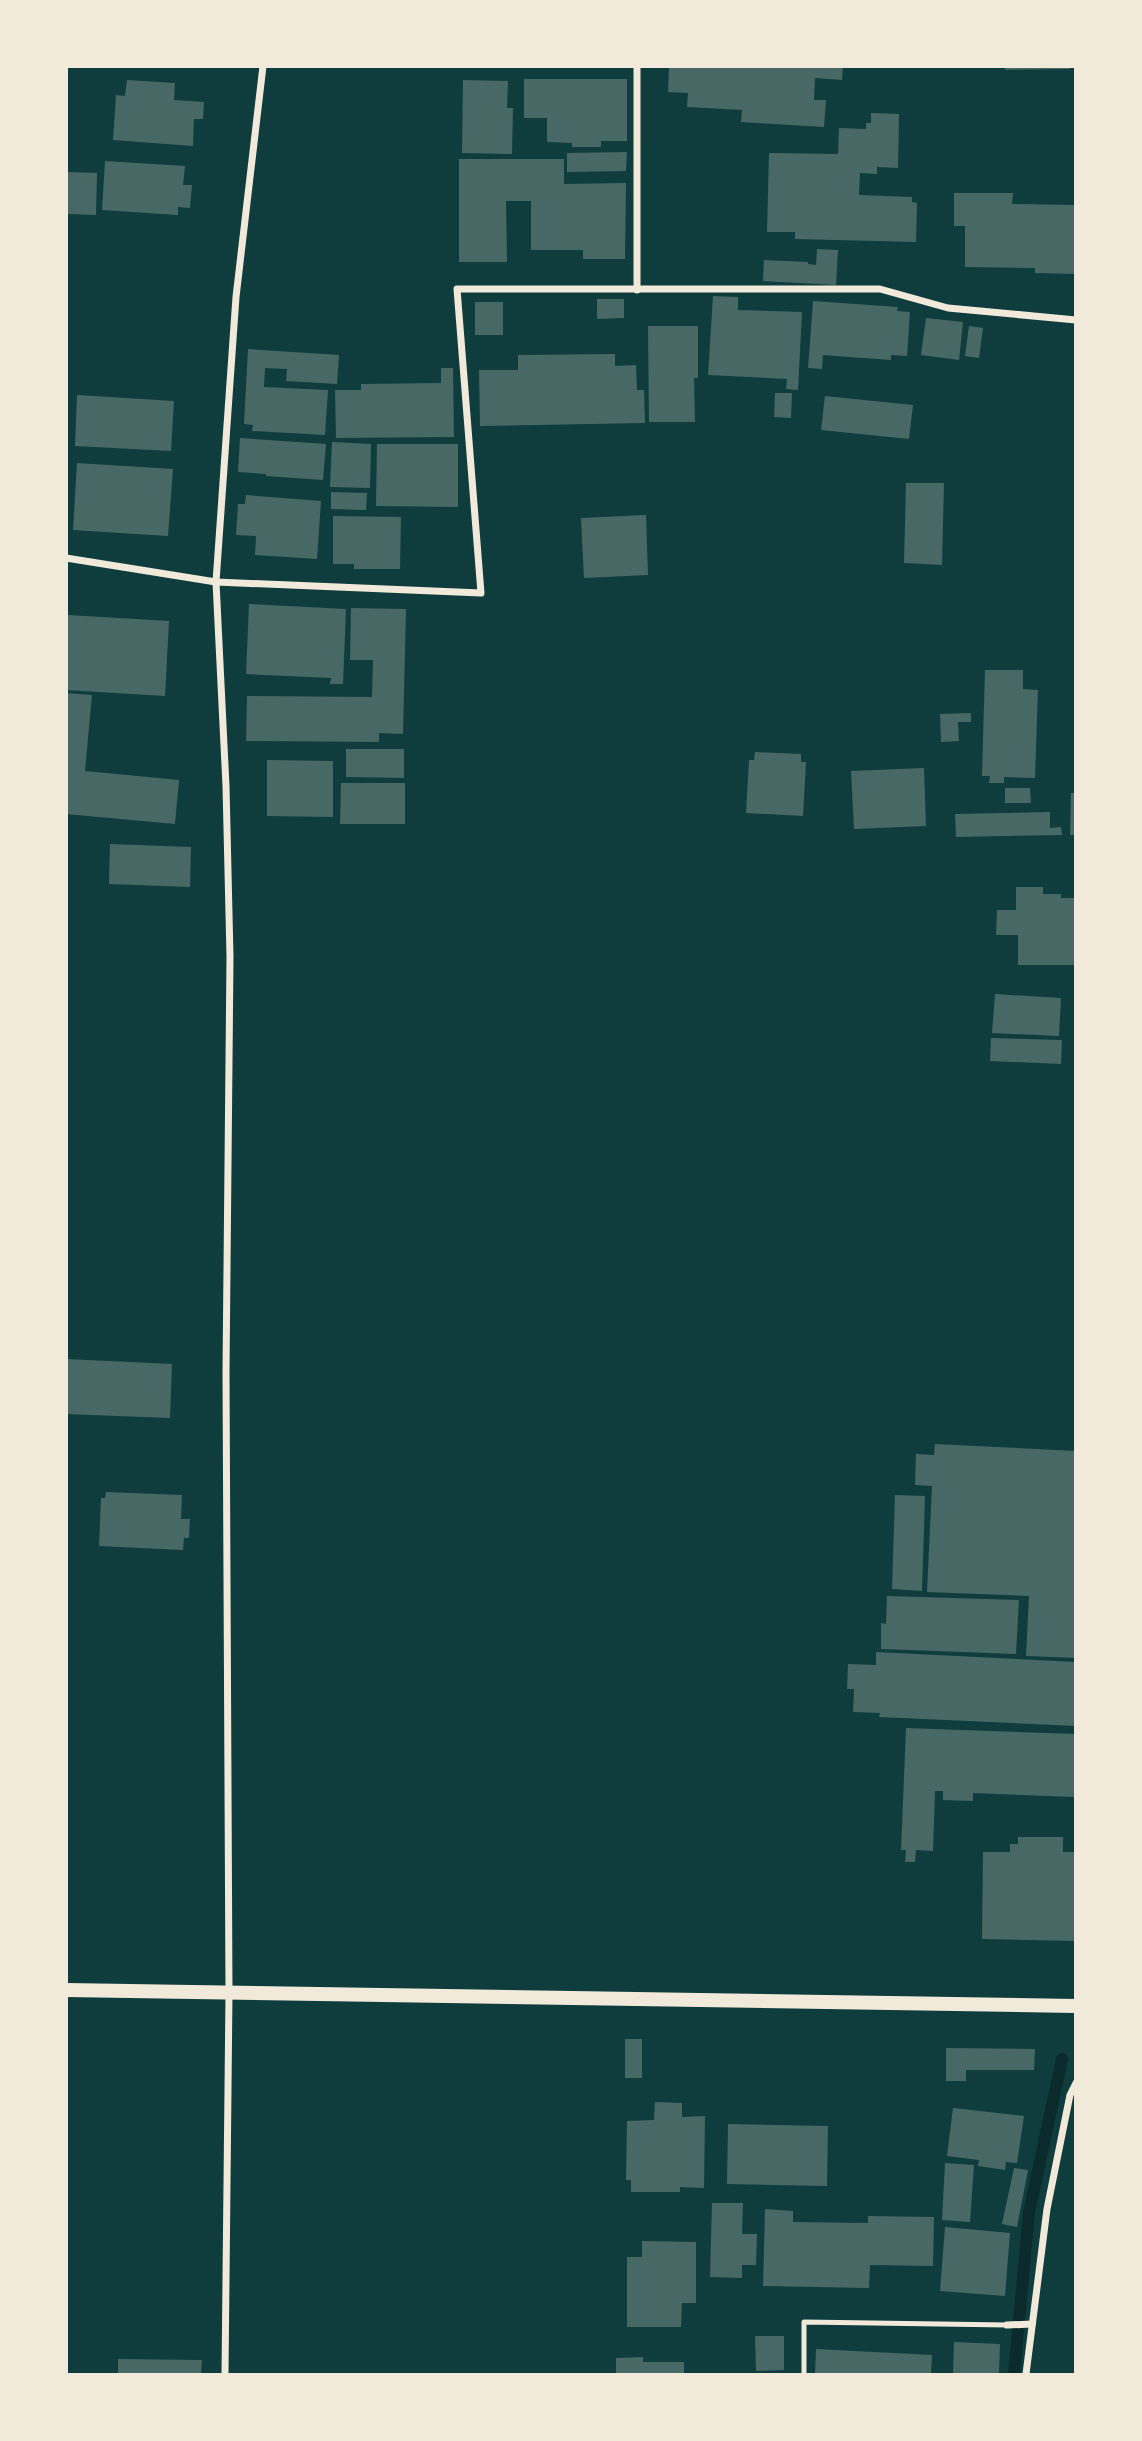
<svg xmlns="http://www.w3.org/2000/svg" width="1142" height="2441" viewBox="0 0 1142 2441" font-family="Figtree,sans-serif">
  <rect width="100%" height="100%" fill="#0f3d3e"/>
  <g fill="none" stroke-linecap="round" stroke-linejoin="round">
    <!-- stream -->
    <polyline stroke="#0a2a2b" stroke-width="12" points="1014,2374 1029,2213 1062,2059"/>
  </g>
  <!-- building -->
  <g fill="#486865">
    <polygon points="669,66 843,66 842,80 815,78 814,100 826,100 824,127 741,122 742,110 687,107 688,93 668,92"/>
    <polygon points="1005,66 1070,66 1070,69 1005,70"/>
    <polygon points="524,79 627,79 627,141 601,141 601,147 572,147 572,143 547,142 547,118 524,118"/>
    <polygon points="127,80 175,83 174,100 204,102 203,119 194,119 193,146 113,140 116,95 125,96"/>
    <polygon points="463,80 508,81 507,108 513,108 512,154 462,153"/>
    <polygon points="871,113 899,114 898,168 877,167 877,174 860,173 859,195 912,197 912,202 917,203 916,242 795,239 795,232 767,232 769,153 838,154 839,128 866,129 866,123 871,123"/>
    <polygon points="627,152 626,171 567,172 567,153"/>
    <polygon points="459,159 564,159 564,184 626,183 625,259 583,259 583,250 531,250 531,201 506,201 507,262 459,262"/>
    <polygon points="105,161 185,166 183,185 192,185 190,208 178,207 178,215 102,210"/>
    <polygon points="66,172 97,173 96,215 66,214"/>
    <polygon points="954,193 1013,193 1012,204 1075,205 1075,274 1035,273 1035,268 965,267 965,226 954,226"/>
    <polygon points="817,249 838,250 836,285 763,281 764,260 808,262 808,264 816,265"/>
    <polygon points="713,296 738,297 738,310 802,312 798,390 786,389 787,379 708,375"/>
    <polygon points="597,299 624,299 624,318 597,319"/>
    <polygon points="813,301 898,307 897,311 910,312 907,356 891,355 891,360 823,355 822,369 808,368"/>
    <rect x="475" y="302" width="28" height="33"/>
    <polygon points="926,318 963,322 959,360 921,355"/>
    <polygon points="648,326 698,326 698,378 694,378 695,422 649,422"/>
    <polygon points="969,326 983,328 979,358 965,356"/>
    <polygon points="248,349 339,355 337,384 286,381 287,369 265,368 264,387 328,390 325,435 252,431 253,425 244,424"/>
    <polygon points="615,354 615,366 636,365 637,390 644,390 645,423 480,426 479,370 518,370 518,355"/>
    <polygon points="441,368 453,368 454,437 336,438 335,390 361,390 361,384 441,383"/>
    <polygon points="775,393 792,393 791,418 774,417"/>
    <polygon points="77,395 174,401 171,451 75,446"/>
    <polygon points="825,396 913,405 909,439 821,430"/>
    <polygon points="240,438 326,444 323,480 266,476 266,474 238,472"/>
    <polygon points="332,442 371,444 370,488 330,487"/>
    <polygon points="377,444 458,444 458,507 376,506"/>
    <polygon points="77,463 173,469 168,536 73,530"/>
    <polygon points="906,483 944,483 942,565 904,563"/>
    <polygon points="331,492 367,493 366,510 331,509"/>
    <polygon points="246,495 321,501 317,559 255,555 256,536 236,535 238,504 245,504"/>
    <polygon points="646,515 648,575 584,578 581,518"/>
    <polygon points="333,516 401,517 400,569 354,569 354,564 333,564"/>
    <polygon points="249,604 346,609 343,684 330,684 331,678 246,674"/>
    <polygon points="351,608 406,609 403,734 379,733 379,742 246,741 247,696 372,697 373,660 350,660"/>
    <polygon points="68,615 169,621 165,696 66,690"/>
    <polygon points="985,670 1023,670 1023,689 1038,690 1035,778 1004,777 1004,783 989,783 990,776 982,776"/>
    <polygon points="66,693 92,695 85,771 179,780 175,824 66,814"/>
    <polygon points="971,713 971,722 958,722 959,741 941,742 940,714"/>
    <polygon points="346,749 404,749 404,778 346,777"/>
    <polygon points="755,752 801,754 801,762 806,762 803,816 746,813 749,760 754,760"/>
    <polygon points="267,760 333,761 333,817 267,816"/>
    <polygon points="924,768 926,826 854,829 851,771"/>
    <polygon points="341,783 405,783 405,824 340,824"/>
    <polygon points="1005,788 1030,788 1031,803 1005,803"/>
    <polygon points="1071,793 1076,793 1076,835 1070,835"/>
    <polygon points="1050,812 1050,828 1061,827 1062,835 956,837 955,814"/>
    <polygon points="110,844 191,847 190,887 109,884"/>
    <polygon points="1016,887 1043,887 1043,894 1061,894 1061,898 1076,898 1076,965 1018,965 1018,935 996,935 997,910 1016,910"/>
    <polygon points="995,994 1061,998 1059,1036 992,1033"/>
    <polygon points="991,1038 1062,1040 1061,1064 990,1061"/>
    <polygon points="66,1359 172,1364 170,1418 66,1414"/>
    <polygon points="935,1444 1076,1451 1076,1658 1026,1656 1029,1596 927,1592 932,1486 915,1485 916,1454 934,1455"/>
    <polygon points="106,1492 182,1495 181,1519 190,1519 189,1538 184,1538 183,1550 99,1546 101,1498 105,1498"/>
    <polygon points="895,1495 925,1496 922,1591 892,1589"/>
    <polygon points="887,1596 1019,1600 1016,1654 881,1649 881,1623 886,1624"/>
    <polygon points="876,1652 1076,1662 1076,1726 879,1717 880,1713 853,1712 854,1689 847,1689 848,1664 876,1665"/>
    <polygon points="906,1728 1076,1734 1074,1797 973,1793 973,1801 943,1800 943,1791 935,1791 933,1851 916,1850 915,1862 905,1862 906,1850 901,1850"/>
    <polygon points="1018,1837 1063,1837 1063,1852 1076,1852 1076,1941 982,1939 983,1852 1010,1852 1010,1844 1018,1844"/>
    <rect x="625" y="2039" width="17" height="39"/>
    <polygon points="946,2048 1035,2049 1034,2070 966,2070 966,2081 946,2081"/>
    <polygon points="655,2102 682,2103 682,2117 705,2116 704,2188 680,2187 680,2192 631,2192 631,2180 626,2180 627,2121 654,2120"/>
    <polygon points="953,2108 1024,2116 1017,2163 1006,2162 1005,2170 978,2166 979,2160 947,2156"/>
    <polygon points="728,2124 828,2126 827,2186 727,2184"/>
    <polygon points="945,2163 974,2165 970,2222 942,2220"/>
    <polygon points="1014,2168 1028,2170 1017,2227 1002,2224"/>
    <polygon points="712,2203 743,2203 742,2234 757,2234 756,2265 742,2265 742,2278 710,2277"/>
    <polygon points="765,2209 793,2211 793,2222 868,2223 868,2216 934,2217 933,2266 870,2265 869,2288 763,2286"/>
    <polygon points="945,2227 1010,2233 1005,2296 940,2291"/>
    <polygon points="642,2241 696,2242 696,2303 682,2303 681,2327 627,2327 627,2257 642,2257"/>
    <polygon points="755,2336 784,2336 784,2370 756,2371"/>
    <polygon points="954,2342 1000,2344 999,2374 953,2374"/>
    <polygon points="816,2349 932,2355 931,2374 815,2374"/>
    <polygon points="643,2357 643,2362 684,2362 684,2374 616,2374 616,2358"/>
    <polygon points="118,2359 202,2360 201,2374 118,2374"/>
  </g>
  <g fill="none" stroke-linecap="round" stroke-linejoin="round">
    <!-- service -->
    <polyline stroke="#f1e9da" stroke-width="5" points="804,2374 804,2322 1007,2325"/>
    <!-- minor -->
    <g stroke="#f1e9da" stroke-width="7">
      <polyline points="637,290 637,66"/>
      <polyline points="66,558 216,582 481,593 457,289 880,289 948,308 1076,320"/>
      <polyline points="1007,2325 1032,2324"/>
      <polyline points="225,2374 229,1993 226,1372 230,957 226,786 216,582 236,297 263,66"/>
      <polyline points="1026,2374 1047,2209 1070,2095 1076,2083"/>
    </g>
    <!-- secondary -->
    <polyline stroke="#f1e9da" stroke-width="14" points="66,1990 1076,2006"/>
  </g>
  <!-- border -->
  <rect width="1142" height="2441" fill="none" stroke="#f1e9da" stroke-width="136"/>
</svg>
